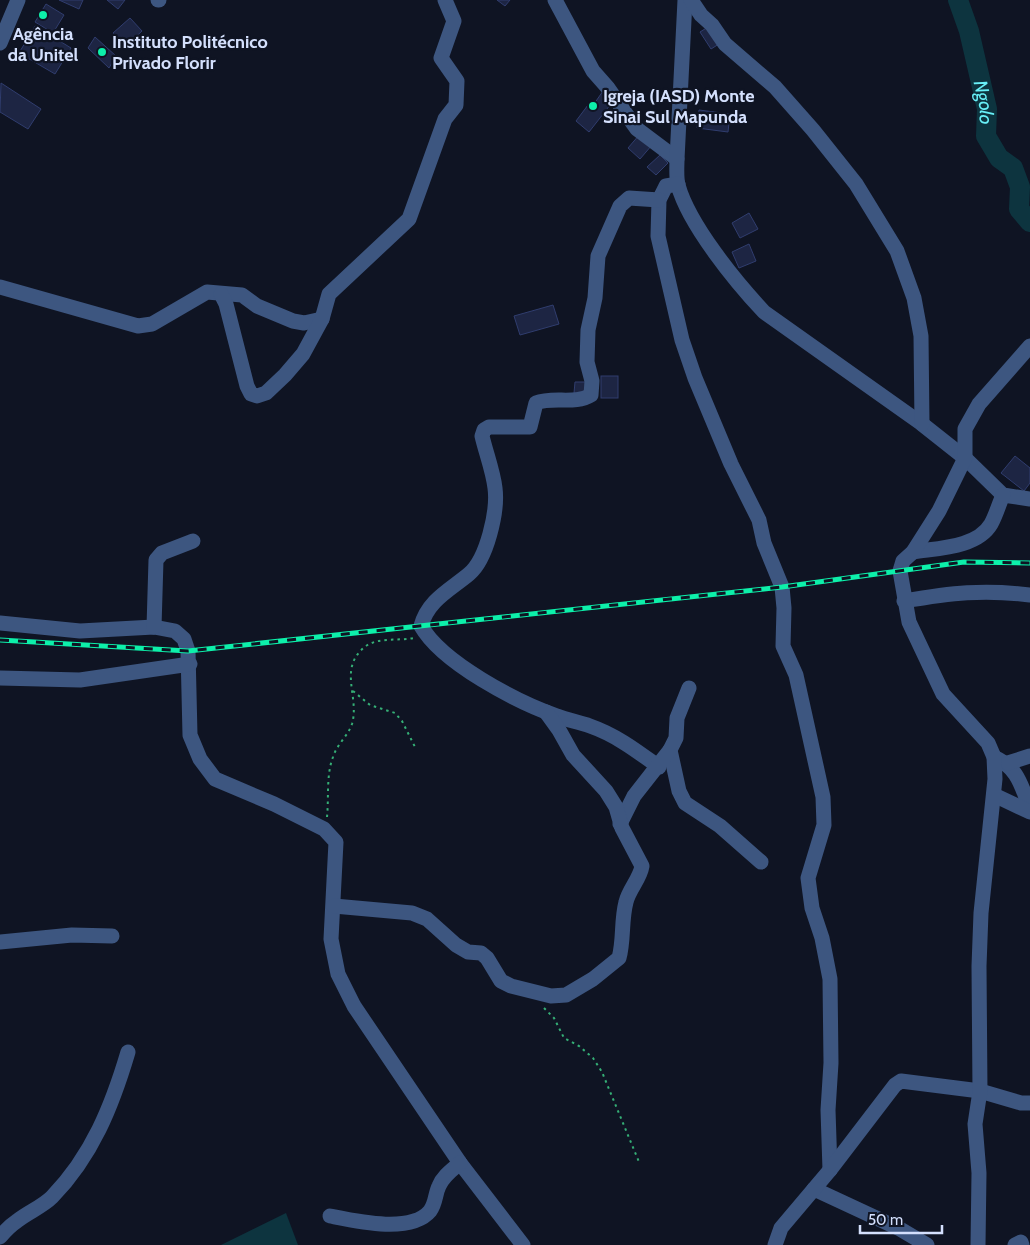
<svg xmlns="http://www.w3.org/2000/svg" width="1030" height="1245" viewBox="0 0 1030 1245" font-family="Cabin,sans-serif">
  <rect width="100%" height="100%" fill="#0f1423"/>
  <!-- water -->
  <polygon fill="#0d343f" points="286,1213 298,1245 221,1245"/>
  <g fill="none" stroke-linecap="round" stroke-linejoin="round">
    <!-- river -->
    <path stroke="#0d343f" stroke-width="20" id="s1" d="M958 0 969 31 987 109 986 136 999 158 1013 168 1020 187 1019 209 1030 222"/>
  </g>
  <!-- building -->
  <g fill="#1d2543" stroke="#303d6e">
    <polygon points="59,0 83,0 79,9"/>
    <polygon points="107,0 125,0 118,9"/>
    <polygon points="497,0 510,0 505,6"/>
    <polygon points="46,4 64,15 53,33 35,22"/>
    <polygon points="130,18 142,31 125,47 113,33"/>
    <polygon points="35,26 71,48 55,74 19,53"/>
    <polygon points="708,27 719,44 711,49 700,32"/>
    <polygon points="95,37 116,56 109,68 88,48"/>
    <polygon points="1,83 41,109 28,129 0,112"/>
    <polygon points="603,91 614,100 589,132 576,121 591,101 594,104"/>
    <polygon points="699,110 730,114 728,132 697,128"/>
    <polygon points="640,134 652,145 640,159 628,148"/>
    <polygon points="660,155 668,163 656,175 647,167"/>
    <polygon points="749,213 758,229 740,238 732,223"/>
    <polygon points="749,244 756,261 739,268 732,252"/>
    <polygon points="553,305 559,324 520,335 514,316"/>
    <rect x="601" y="376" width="17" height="22"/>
    <polygon points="575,382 588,382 587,394 574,393"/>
    <polygon points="1015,456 1030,468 1030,483 1024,491 1001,473"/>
  </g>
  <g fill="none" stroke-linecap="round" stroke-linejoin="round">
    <!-- path -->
    <g stroke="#35af76" stroke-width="2" stroke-dasharray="2.5 4" stroke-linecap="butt">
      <polyline points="353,691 370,705 395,713 402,721 415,747"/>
      <path d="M327 817C329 798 326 775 333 757 337 744 348 736 352 724 360 696 337 668 366 646 379 637 399 641 414 638"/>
      <polyline points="544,1008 554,1018 564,1038 579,1046 593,1058 602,1072 639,1162"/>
    </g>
    <!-- minor -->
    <g stroke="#3d5680" stroke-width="15">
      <polyline points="158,0 159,0"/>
      <polyline points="555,0 593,71 608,88 629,118 637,129 677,159"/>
      <path d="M685 0 677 159C677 167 676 177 678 185 689 225 736 282 764 312L922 424 965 458 1003 495 1030 499"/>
      <polyline points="691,0 701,15 712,25 725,44 775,87 813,130 856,184 897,251 914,298 921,336 922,424"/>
      <polyline points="0,43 18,0"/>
      <polyline points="678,184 666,186 659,200 658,236 682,340 695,378 731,464 759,520 764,543 782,587 784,608 783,646 796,675 823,797 824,825 808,878 812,908 822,938 830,979 831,1063 828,1110 830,1170"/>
      <polyline points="0,287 138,326 152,324 207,292 242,295 257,306 293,321 304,323 322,319"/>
      <polyline points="221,294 226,304 247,386 251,394 257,396 266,393 285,375 303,354 322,319 329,294 409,219 445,119 456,105 457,81 441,58 454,21 445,0"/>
      <path d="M913 552C937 548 977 548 991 524 996 515 999 504 1003 495"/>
      <path d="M904 601C951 593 983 589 1030 595"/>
      <polyline points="0,623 80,631 154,627 175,631 184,639 188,651 190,735 200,759 215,779 274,804 324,829 336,842 331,939 338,974 354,1006 460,1163 523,1245"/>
      <polyline points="154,627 156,560 162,553 193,541"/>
      <polyline points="0,678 80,680 190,664"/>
      <polyline points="670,750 679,791 685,803 720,826 761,862"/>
      <path d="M994 757C1018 768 1021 785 1030 808"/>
      <polyline points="1008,763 1030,756"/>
      <path d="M659 767C637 751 616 735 590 726 579 722 567 720 557 716 517 702 442 663 421 626 428 600 450 590 469 574 487 559 498 511 495 488 493 471 486 453 482 436L484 430 489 427H530L536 403C553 396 575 405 591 395L592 381 587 362 588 330 595 298 598 256 620 206 629 198 659 200"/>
      <polyline points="994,795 1030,812"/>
      <polyline points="620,824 634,796 670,750 676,738 677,718 689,688"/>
      <path d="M334 906 412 913 427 919 456 945 468 952 481 953 487 958 501 981 511 986 551 996 566 995 593 979 619 958C624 940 621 921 626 902 629 889 640 879 642 866L622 828 616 807 606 791 573 755 559 730 546 712"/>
      <polyline points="0,942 72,935 112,936"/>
      <polyline points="814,1189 900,1229 927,1245"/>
      <path d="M330 1216C355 1221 411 1234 430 1211 436 1203 435 1194 439 1186 443 1176 452 1170 460 1163"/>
      <path d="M0 1237C5 1231 11 1225 17 1221 28 1212 42 1207 52 1197 92 1156 112 1106 128 1052"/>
      <polyline points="775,1245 781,1228 830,1170 895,1085 901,1081 980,1091 1021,1103 1030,1103"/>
      <polyline points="978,1245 979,1173 975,1124 980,1091 979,966 981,913 995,779 994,757 988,743 943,694 909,622 900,571 903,561 913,552 939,511 965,458 965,429 979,404 1030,346"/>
      <polyline points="1015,1245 1021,1242 1022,1245"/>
    </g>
    <!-- rail casing -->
    <g stroke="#0df0aa" stroke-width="5">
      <polyline id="rail" points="0,640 188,651 782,587 964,562 1030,563"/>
    </g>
    <!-- rail -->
    <use href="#rail" stroke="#0f1423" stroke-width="3" stroke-dasharray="9" stroke-linecap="butt"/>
  </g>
  <!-- markers -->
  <g fill="#0df0aa" stroke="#0f1423" stroke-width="2">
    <circle cx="43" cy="15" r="5"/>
    <circle cx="102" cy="52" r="5"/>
    <circle cx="593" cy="106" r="5"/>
  </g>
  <g text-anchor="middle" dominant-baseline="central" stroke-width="4.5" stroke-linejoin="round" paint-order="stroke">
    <!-- poi labels -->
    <g font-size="18" font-weight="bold" fill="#d4e0fd" stroke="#0f1423" text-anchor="start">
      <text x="43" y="34" text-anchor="middle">Agência<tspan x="43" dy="21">da Unitel</tspan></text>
      <text x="112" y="42">Instituto Politécnico<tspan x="112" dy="21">Privado Florir</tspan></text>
      <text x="603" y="96">Igreja (IASD) Monte<tspan x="603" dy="21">Sinai Sul Mapunda</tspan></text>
    </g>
    <!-- water labels -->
    <g font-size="19" font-style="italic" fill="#68eff7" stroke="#0f1423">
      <text stroke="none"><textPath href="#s1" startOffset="106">Ngolo</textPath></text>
    </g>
  </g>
  <!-- scale -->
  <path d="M860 1225v8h82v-8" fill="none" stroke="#d4e0fd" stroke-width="2.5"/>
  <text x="868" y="1225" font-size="15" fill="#d4e0fd" stroke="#0f1423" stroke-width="4" paint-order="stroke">50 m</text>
</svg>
